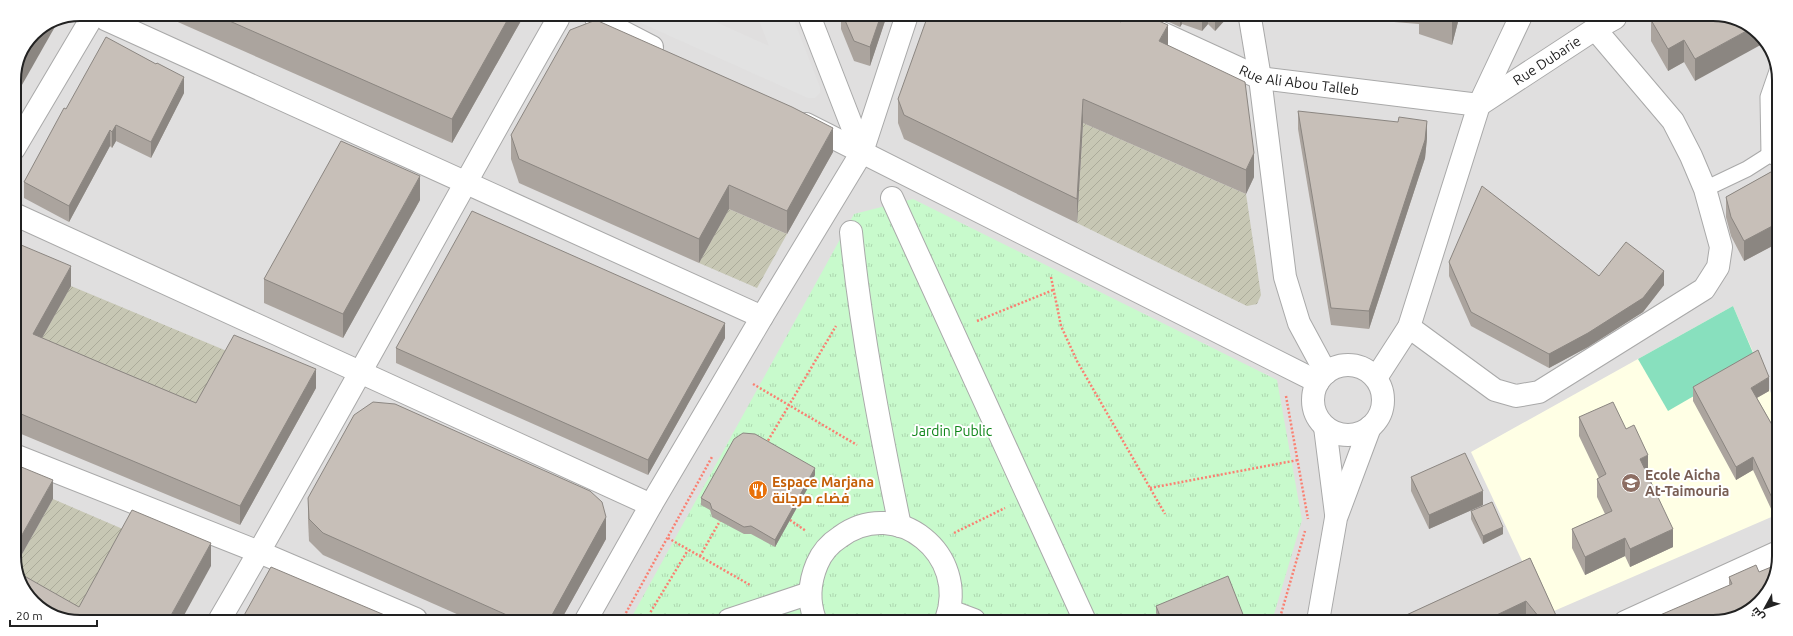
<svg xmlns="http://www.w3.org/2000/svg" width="1793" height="636" viewBox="0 0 1793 636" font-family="Ubuntu,Cairo,sans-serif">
  <defs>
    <pattern id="construction-furrows" width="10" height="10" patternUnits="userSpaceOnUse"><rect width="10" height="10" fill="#c7c7b4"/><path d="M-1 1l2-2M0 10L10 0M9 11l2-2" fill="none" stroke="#abab9a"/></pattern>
    <pattern id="park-tufts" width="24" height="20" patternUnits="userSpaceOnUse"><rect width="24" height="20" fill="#c8facc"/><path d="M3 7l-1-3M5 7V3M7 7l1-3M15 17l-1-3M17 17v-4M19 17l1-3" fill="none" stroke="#acd6af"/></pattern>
  </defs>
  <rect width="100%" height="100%" fill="#f2efe9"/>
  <!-- residential -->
  <polygon fill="#e0dfdf" points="1734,17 1765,40 1779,76 1776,577 1753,608 1713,622 59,619 14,560 14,76 34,33 55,19"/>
  <!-- education -->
  <polygon fill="#ffffe5" points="1733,306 1777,407 1776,515 1547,614 1471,452"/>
  <!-- construction -->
  <g fill="url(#construction-furrows)">
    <polygon points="1083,123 1246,194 1261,295 1257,304 1247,306 1077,223"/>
    <polygon points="729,209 787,234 757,288 699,263"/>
    <polygon points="71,286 234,354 196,423 33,354"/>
    <polygon points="53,499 132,533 85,619 28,596 16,565"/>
  </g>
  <!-- park -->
  <polygon fill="url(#park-tufts)" points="913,199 1277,380 1302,520 1272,621 630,620 854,214"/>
  <!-- pitch -->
  <polygon fill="#88e0be" points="1733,306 1756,360 1668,411 1638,359"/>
  <!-- parking -->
  <polygon fill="#e2e2e2" points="630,18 707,18 769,46 758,18 793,18 820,87 820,93 815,98 808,98"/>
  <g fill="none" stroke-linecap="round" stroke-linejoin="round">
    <!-- service casing -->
    <g stroke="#a9a9a9" stroke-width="17">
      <g id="service">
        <polyline points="1769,155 1768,97 1777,71"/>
        <polyline points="1705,189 1747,169 1769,155 1778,159"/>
      </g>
    </g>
    <!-- pedestrian casing -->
    <g stroke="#a9a9a9" stroke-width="24">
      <g id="pedestrian">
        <polyline points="892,198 1085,621"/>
        <path d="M851 232C861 331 880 429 900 526"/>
        <polyline points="950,611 974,620"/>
        <polyline points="729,620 810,593"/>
        <path d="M815 620C808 601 809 583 817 564 822 552 829 544 840 537 897 495 970 555 946 620"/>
      </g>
    </g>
    <!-- minor casing -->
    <g stroke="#a9a9a9" stroke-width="24">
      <g id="minor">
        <polyline points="596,18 652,47"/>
        <polyline points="810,18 862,152"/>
        <polyline points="1250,18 1260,78 1285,277 1299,323 1326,373"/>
        <polyline points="105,19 762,317"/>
        <path id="s1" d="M1140 23 1260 78 1479 105"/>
        <path id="s2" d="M1479 105 1595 29 1615 18"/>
        <polyline points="806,124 1318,382"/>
        <polyline points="14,149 91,19"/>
        <polyline points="14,214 651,505"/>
        <polyline points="1409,327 1495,390 1516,396 1539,392 1704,289 1718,267 1721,247 1705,189 1691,156 1673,121 1595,29"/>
        <circle cx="1348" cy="400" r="35"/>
        <polyline points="1376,378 1409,327 1479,105 1520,18"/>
        <polyline points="1325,427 1336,514"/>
        <polyline points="14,455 259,552 416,619"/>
        <path d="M220 619C336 421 444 218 558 19"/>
        <polyline points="586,620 651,505 762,317 862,152 906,18"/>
        <polyline points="1318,621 1336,518 1370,427"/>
        <polyline points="1625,622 1776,553"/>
      </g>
    </g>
    <!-- path -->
    <g stroke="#fa8072" stroke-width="2.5" stroke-dasharray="2 2" stroke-linecap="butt">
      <polyline points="1051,277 1061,326 1077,361 1165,514"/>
      <polyline points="977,321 1053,290"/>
      <polyline points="753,384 857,445"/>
      <polyline points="1286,396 1308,519"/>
      <polyline points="766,444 836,326"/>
      <polyline points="1150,488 1298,460"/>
      <polyline points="790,520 806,531"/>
      <polyline points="954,533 1005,508"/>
      <polyline points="668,538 750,585"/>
      <polyline points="700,556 720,521"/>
      <polyline points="622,620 712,457"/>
      <polyline points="650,620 650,613 688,550"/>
      <polyline points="1279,621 1305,531"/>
    </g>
    <!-- service -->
    <use href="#service" stroke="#fff" stroke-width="15"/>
    <!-- pedestrian -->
    <use href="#pedestrian" stroke="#fff" stroke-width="22"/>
    <!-- minor -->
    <use href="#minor" stroke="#fff" stroke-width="22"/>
  </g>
  <!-- wall -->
  <g fill="#aba49e">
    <polygon points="1734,17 1695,81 1684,62 1668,71 1651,41 1651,20"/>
    <polygon points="841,18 886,18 870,66 854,61 841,29"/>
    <polygon points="1160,18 1227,18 1215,31 1208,24 1202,31 1182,24 1180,27"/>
    <polygon points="1344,18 1459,18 1452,45 1419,34 1419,24"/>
    <polygon points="171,19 522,19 452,143"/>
    <polygon points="1121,22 1168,45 1254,177 1246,194 1083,123 1077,223 904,139 898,123 898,99"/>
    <polygon points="184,93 151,158 116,141 112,148 110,146 69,222 24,198 24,182 66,109"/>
    <polygon points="1298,111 1427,138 1425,158 1369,329 1331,325 1298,129"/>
    <polygon points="511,135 833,152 787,234 729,209 699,263 519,183 511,159"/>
    <polygon points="1778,168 1778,243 1744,261 1731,236 1726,217 1726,197"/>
    <polygon points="420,200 343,338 264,303 264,279"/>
    <polygon points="14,242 71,286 42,338 196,403 316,388 240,525 14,431"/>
    <polygon points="1449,262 1599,276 1664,285 1643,312 1588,347 1549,368 1471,326 1449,276"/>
    <polygon points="725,338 648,475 396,363 396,348"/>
    <polygon points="1693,387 1769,391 1757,398 1775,430 1777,430 1776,511 1773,513 1753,470 1736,480 1693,401"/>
    <polygon points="1579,417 1626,429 1648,473 1647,474 1673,547 1630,567 1625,556 1585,575 1572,548 1572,529 1605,514 1597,497 1597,479 1599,478 1579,436"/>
    <polygon points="815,475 775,547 751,534 744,534 712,517 710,510 701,505 701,498"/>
    <polygon points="1411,477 1483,505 1429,529 1411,491"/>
    <polygon points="308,498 606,539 561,620 468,619 323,555 309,541 308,520"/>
    <polygon points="1471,511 1503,534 1483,544 1471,519"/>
    <polygon points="1530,558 1559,622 1527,622 1526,621 1524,622 1402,621 1402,617"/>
    <polygon points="1759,572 1729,585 1729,577"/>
    <polygon points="1156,606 1244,621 1159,621 1156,613"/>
  </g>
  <!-- shaded-wall -->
  <g fill="#8b8681">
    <polygon points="880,18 886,18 870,66 870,47"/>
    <polygon points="1180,18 1182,18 1182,24 1180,27"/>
    <polygon points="1202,18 1208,18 1208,24 1202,31"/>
    <polygon points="1215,18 1227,18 1215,31"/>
    <polygon points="1453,18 1459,18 1452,45 1452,21"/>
    <polygon points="55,19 56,25 14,99 14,76 16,71 40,29"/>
    <polygon points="508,19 522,19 452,143 452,119"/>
    <polygon points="1168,25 1168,49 1159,41"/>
    <polygon points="1750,29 1765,40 1766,42 1695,81 1695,59"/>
    <polygon points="1684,40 1684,62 1668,71 1668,49"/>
    <polygon points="184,77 184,93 151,158 151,142"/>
    <polygon points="1083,99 1083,123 1077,223 1077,199"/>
    <polygon points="1427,121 1427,138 1425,158 1369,329 1369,311"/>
    <polygon points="116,125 116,141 112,148 112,132"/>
    <polygon points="833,128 833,152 787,234 787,211"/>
    <polygon points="110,130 110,146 69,222 69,206"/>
    <polygon points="1254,153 1254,177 1246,194 1246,170"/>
    <polygon points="420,176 420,200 343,338 343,314"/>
    <polygon points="729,185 729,209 699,263 699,239"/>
    <polygon points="1778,223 1778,243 1744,261 1744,241"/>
    <polygon points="71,266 71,286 33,354 33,334"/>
    <polygon points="1664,271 1664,285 1643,312 1588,347 1549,368 1549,354"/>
    <polygon points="725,323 725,338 648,475 648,460"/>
    <polygon points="316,369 316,388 240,525 240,506"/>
    <polygon points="1769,377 1769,391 1751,401 1751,388"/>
    <polygon points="1648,455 1648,473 1640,477 1640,459"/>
    <polygon points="1753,457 1753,470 1736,480 1736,467"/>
    <polygon points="815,468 815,475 775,547 775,540"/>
    <polygon points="53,480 53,499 16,565 14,560 14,549"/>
    <polygon points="1483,491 1483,505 1429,529 1429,515"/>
    <polygon points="1776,498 1776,511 1773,513 1773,500"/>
    <polygon points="606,517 606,539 561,620 538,620"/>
    <polygon points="1503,527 1503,534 1483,544 1483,536"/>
    <polygon points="1673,529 1673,547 1630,567 1630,549"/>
    <polygon points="1625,538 1625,556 1585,575 1585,557"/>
    <polygon points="211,543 211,566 182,619 169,619"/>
    <polygon points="1526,601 1526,621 1524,622 1484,622 1484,621"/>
    <polygon points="1482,615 1482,622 1468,621"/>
    <polygon points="1244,617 1244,621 1234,621"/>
  </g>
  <!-- building -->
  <g fill="#c7bfb8" stroke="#8b8681">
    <polygon points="1734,17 1750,29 1695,59 1684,40 1668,49 1651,20 1655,18"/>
    <polygon points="844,18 880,18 870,47 854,41"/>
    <polygon points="927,18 1113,18 1121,22 1123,18 1152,18 1168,25 1159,41 1245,82 1254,153 1246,170 1083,99 1077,199 904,115 898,99"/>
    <polygon points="1441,18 1453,18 1452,21"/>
    <polygon points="225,19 508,19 452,119"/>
    <polygon points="596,20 792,107 833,128 787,211 729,185 699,239 519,159 511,135 570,30"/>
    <polygon points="40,29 16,71 34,33"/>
    <polygon points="106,37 156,64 157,63 184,77 151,142 116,125 112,132 110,130 69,206 24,182 64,108 66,109"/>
    <polygon points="1298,111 1398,122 1399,117 1427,121 1425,140 1369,311 1331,308"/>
    <polygon points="341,141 420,176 343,314 264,279"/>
    <polygon points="1778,168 1778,223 1744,241 1731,217 1726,197"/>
    <polygon points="1482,186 1599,276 1626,242 1664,271 1643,298 1588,333 1549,354 1471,312 1449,262"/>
    <polygon points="472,211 725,323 648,460 396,348"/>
    <polygon points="14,242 71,266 33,334 115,369 196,403 234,335 316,369 240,506 14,411"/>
    <polygon points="1758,350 1769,377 1751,388 1775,430 1777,430 1776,498 1773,500 1753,457 1736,467 1693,387"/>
    <polygon points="373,402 395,404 590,491 602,502 606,517 552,615 538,620 518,620 323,533 309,519 308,498 354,415"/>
    <polygon points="1613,402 1626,429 1634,425 1648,455 1640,459 1673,529 1630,549 1625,538 1585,557 1572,529 1612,511 1597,479 1606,474 1579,417"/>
    <polygon points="743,433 755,434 815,468 775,540 751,526 744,527 712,509 710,503 701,498 734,439"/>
    <polygon points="1465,453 1483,491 1429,515 1411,477"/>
    <polygon points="14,464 53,480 14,549"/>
    <polygon points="1492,502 1503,527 1483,536 1471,511"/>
    <polygon points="132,510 211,543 169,619 59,619 28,596 19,573 79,607"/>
    <polygon points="1530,558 1559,622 1543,622 1526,601 1484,621 1482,615 1468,621 1404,621 1402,617"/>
    <polygon points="1756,565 1759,572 1776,565 1776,577 1753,608 1713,622 1644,622 1732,584 1729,577"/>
    <polygon points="271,567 394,619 242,619"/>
    <polygon points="1228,576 1244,617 1234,621 1162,621 1156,606"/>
  </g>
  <!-- icons -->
  <defs>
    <g id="school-disc" transform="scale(1)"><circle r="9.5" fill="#8d6e63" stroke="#fff"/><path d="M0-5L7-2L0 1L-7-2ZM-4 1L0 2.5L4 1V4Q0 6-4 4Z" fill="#fff"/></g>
    <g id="restaurant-disc" transform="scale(1)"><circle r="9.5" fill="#e8710a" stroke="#fff"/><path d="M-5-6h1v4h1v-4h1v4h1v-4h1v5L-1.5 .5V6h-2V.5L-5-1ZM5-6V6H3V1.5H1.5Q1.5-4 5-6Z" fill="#fff"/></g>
  </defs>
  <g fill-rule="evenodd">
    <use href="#school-disc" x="1631" y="483"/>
    <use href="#restaurant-disc" x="758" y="490"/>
  </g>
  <g text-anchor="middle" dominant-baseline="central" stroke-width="4" stroke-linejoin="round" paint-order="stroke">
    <!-- street labels -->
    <g font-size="14" fill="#222" stroke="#fff">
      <text stroke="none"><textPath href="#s2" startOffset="81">Rue Dubarie</textPath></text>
      <text stroke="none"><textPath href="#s1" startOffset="171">Rue Ali Abou Talleb</textPath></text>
    </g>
    <!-- park labels -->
    <g font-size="14" fill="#0c8416" stroke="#fff">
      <text x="952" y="431">Jardin Public</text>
    </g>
    <!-- education labels -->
    <g font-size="14" font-weight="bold" fill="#785e54" stroke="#fff" text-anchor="start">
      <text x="1645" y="475">Ecole Aicha<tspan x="1645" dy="16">At-Taimouria</tspan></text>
    </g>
    <!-- food labels -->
    <g font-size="14" font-weight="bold" fill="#c56008" stroke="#fff" text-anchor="start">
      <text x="772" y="482">Espace Marjana<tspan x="772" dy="16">فضاء مرجانة</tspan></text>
    </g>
  </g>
  <!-- crop -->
  <path d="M0 0H1793V636H0ZM80 21H1713A59 59 0 0 1 1772 80V556A59 59 0 0 1 1713 615H80A59 59 0 0 1 21 556V80A59 59 0 0 1 80 21Z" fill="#fff" fill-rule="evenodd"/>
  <path fill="none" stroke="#222" stroke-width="2" d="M80 21H1713A59 59 0 0 1 1772 80V556A59 59 0 0 1 1713 615H80A59 59 0 0 1 21 556V80A59 59 0 0 1 80 21Z"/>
  <!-- north arrow -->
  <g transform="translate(1765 608) rotate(230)" stroke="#ffffff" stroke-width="3" paint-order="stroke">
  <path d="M0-3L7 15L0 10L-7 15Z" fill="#222222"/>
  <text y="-6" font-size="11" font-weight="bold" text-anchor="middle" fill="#222222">ش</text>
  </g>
  <!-- scale -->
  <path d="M10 620v6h87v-6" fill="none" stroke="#222222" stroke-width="2"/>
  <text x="16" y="620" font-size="12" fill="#222222" stroke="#ffffff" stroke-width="3" paint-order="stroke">20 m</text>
</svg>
